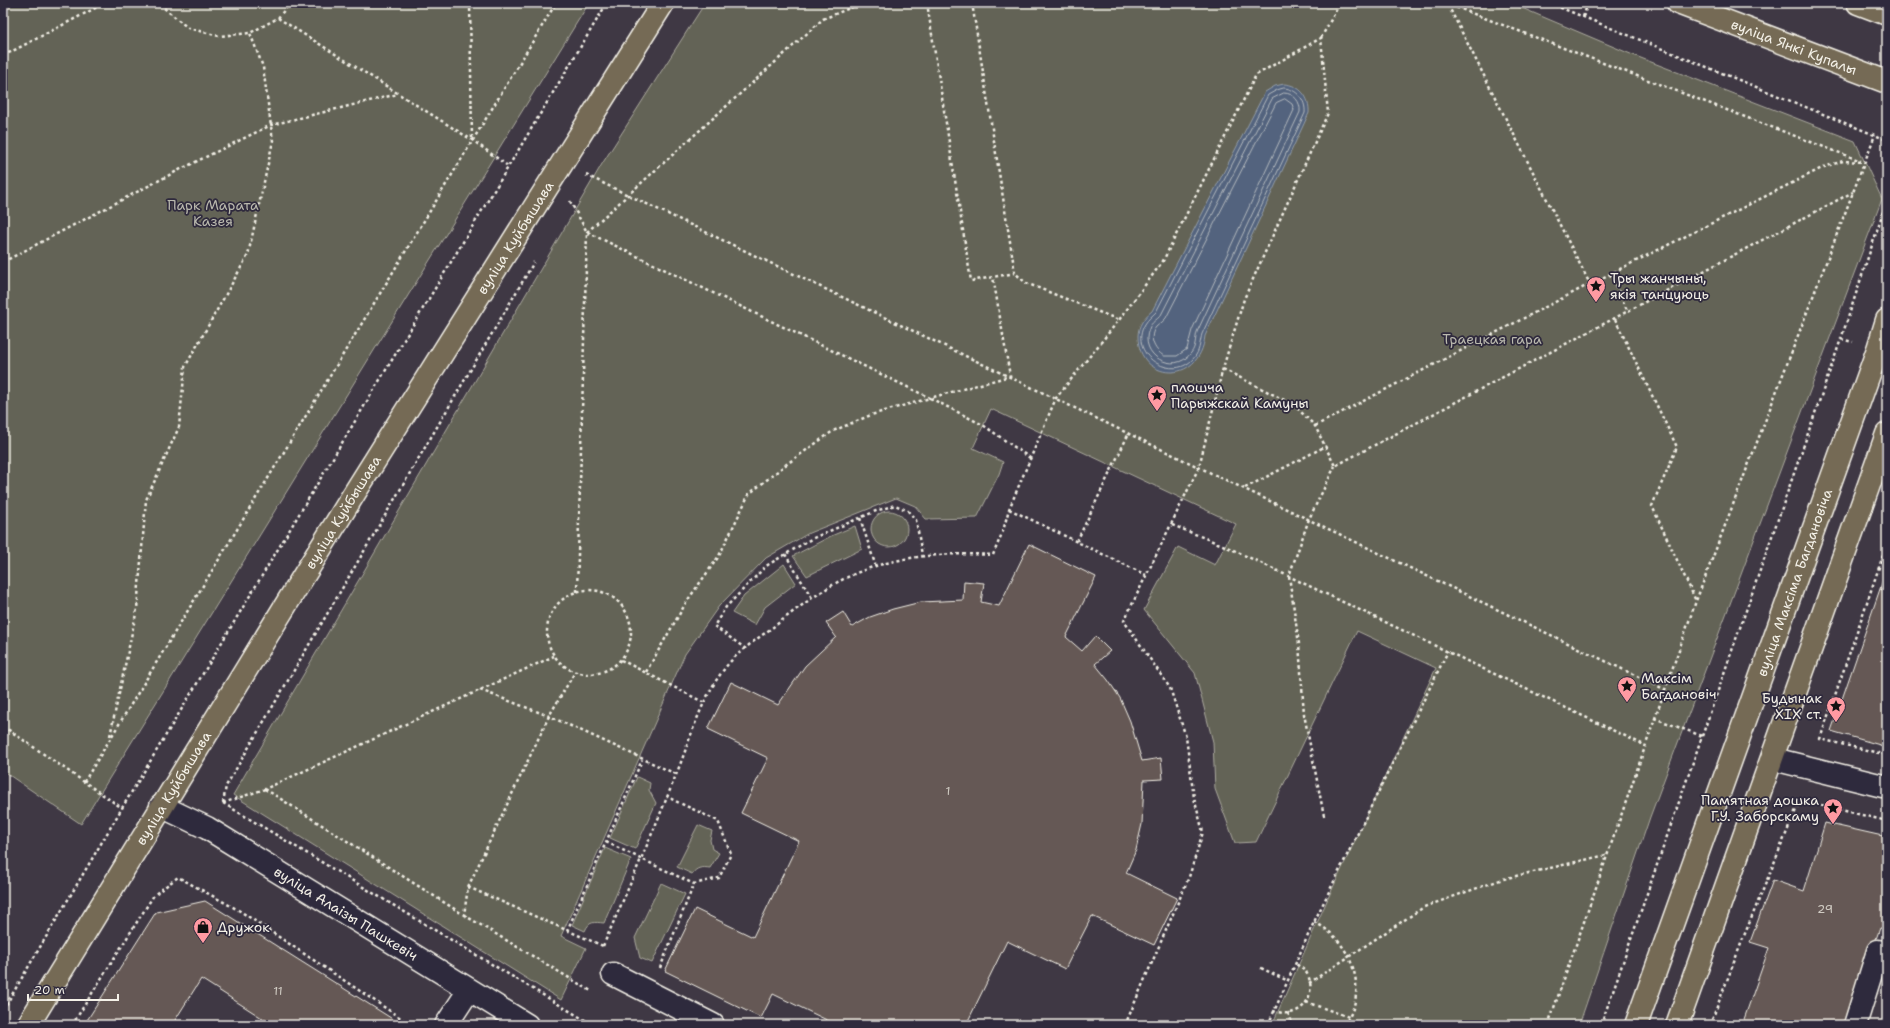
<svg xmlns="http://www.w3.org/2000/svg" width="1890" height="1028" viewBox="0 0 1890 1028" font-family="'Shantell Sans',sans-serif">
  <rect width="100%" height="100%" fill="#3f3844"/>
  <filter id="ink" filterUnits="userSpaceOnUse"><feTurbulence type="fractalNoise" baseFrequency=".025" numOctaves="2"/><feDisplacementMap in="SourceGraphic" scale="8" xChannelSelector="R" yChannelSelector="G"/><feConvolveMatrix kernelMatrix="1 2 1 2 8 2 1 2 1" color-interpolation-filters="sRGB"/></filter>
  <g filter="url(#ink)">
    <!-- green -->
    <g fill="#636456" stroke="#acaa9f">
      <polygon points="3,3 589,3 81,824 3,771"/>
      <polygon points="705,3 1510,3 1633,55 1855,141 1882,199 1650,817 1579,1025 1272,1025 1329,896 1436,668 1357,631 1256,842 1235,843 1215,789 1213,742 1195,673 1144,610 1178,547 1215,565 1236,524 991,409 973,448 1003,462 999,474 977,518 926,519 915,506 896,498 809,533 766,558 719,606 685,654 561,936 586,948 561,1000 233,795 602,164"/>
      <circle cx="889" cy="529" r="18"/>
      <polygon points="855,526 862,549 807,576 793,556 831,536"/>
      <polygon points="784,564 796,583 765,607 755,625 732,613 744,596"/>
      <polygon points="637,777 650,783 649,790 656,803 635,849 610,838"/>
      <path d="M698 825 712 831 710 840 712 849 719 853 710 868C702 867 697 867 692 874L677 867Z"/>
      <path d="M605 848 631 859 604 923C594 922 589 921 585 931L572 925Z"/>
      <polygon points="661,883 685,894 652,963 640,958 635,938"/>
    </g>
    <!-- water -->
    <path fill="#53647e" stroke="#939ca8" d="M1284 84C1300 85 1310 97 1309 113L1205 336C1200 386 1138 382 1138 336 1138 326 1144 317 1152 311L1265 92 1275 86Z"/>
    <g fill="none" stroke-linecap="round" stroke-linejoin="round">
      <!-- shore -->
      <g stroke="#b4b9be" stroke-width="1">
        <path d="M1284 88C1297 89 1306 100 1305 113L1202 334C1200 341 1200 349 1196 355 1176 386 1126 355 1145 324 1148 319 1152 316 1156 312L1268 95 1277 90Z"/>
        <path d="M1284 93C1294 93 1301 102 1300 112L1197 332C1195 339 1196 347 1191 353 1174 376 1138 355 1149 329 1151 322 1157 320 1161 315L1272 99Z"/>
        <path d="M1285 99 1292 104 1294 110 1192 330 1187 349 1177 356H1164C1154 350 1148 337 1156 327 1159 324 1163 322 1166 318L1276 103Z"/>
      </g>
    </g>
    <!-- building -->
    <g fill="#655954" stroke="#f4f1e8">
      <polygon points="1029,544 1096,577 1066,637 1082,651 1095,636 1110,651 1095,664 1108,680 1120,698 1130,721 1142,761 1161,758 1163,779 1144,780 1142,824 1136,850 1126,873 1177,898 1154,945 1092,916 1065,969 1007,941 966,1025 837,1025 773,994 761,1018 665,971 695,909 753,937 799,841 741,813 768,758 708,729 731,682 778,705 805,666 836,637 826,623 843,612 852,627 870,617 893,609 921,602 963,600 964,581 984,583 981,602 999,606"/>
      <polygon points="1887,567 1887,592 1880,589"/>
      <polygon points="1880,589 1887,592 1887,747 1831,731"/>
      <polygon points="1825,823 1887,837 1887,929 1880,928 1845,1025 1742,1025 1769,948 1750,942 1773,880 1804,891"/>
      <polygon points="205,901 402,1025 273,1025 201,979 172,1025 84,1025 156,912"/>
    </g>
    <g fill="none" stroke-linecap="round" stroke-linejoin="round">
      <!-- minor casing -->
      <g stroke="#f4f1e8" stroke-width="25">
        <g id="minor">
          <polyline points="1773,759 1887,787"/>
          <path id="s1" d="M161 806 207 828 527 1025"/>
          <polyline points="613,974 713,1025"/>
          <polyline points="446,1025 469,990"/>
          <polyline points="1855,1025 1878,951 1887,954"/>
        </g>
      </g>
      <!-- major casing -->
      <g stroke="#f4f1e8" stroke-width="25">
        <g id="major">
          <path id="s2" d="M1678 3 1887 82"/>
          <polyline points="1858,3 1887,14"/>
          <path id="s3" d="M28 1025 357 489 663 3"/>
          <path id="s4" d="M1636 1025 1878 349 1887 320"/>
          <polyline points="1677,1025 1887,434"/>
        </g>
      </g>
      <!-- path -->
      <g stroke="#f4f1e8" stroke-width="2.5" stroke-dasharray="3 3" stroke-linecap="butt">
        <polyline points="161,3 164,8 188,28 219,36 250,33 278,18 290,3"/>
        <polyline points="470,3 472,140"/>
        <polyline points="927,3 971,281 1015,273"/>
        <polyline points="972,3 1015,273 1026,283 1119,320"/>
        <polyline points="1445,3 1861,161"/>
        <polyline points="1549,3 1887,140"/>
        <polyline points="927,5 939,3"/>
        <polyline points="1448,5 1590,284"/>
        <polyline points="1583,17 1588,3"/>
        <polyline points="278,18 472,140 508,166"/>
        <polyline points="1321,38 1340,3"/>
        <polyline points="3,56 105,3"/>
        <polyline points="586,175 1664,689"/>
        <polyline points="570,201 587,232 930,398 1010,376 993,277"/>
        <polyline points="3,262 177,171 271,125 398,94"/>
        <polyline points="1610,274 1628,312"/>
        <polyline points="1615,319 1677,447 1652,506 1696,601"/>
        <polyline points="1841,339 1853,342"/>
        <polyline points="1223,369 1294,405 1315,426 1335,466 1853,192"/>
        <polyline points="1315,426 1590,284 1824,167 1843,161 1865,162"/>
        <polyline points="1245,488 1326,446"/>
        <polyline points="1009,509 1146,575"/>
        <polyline points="860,518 876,567"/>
        <polyline points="1172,525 1225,546 1644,745"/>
        <polyline points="1077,541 1129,433"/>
        <polyline points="1887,544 1820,739 1887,755"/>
        <polyline points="785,554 812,598"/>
        <circle cx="589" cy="632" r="42"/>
        <polyline points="577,592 587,232 823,19 862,3"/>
        <polyline points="746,649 714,626 726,607 766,566 811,539 876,511 895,505 908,511 916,520 922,555"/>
        <polyline points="621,660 703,702"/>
        <polyline points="646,672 687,601 719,556 749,494 784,466 833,431 871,415 930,398 983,425 1030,458"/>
        <polyline points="480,690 549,716 676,774"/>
        <polyline points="1654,718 1702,736"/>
        <polyline points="3,726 122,808"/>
        <polyline points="110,736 137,609 146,500 179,427 185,367 248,255 273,141 263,67 250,33"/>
        <polyline points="84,782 556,3"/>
        <polyline points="265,789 464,915 468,887 549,716 575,672"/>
        <polyline points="223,803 226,786 534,262"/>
        <polyline points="223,803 593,1025"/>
        <polyline points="223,803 265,789 554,656"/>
        <polyline points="1324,816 1304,714 1299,644 1289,576 1309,519 1335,466"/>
        <polyline points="606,842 694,884"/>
        <polyline points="468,887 603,946"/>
        <polyline points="464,915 591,991"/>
        <path d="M1314 922C1350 939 1371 990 1344 1025"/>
        <polyline points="567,931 642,760"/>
        <path d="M603 946C628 889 653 833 676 775 691 738 700 700 725 668 736 653 761 636 776 625 795 610 815 595 836 583 884 556 940 552 993 555L1003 531 1009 509 1056 398 1119 320 1163 261 1256 75 1321 38 1328 113 1244 299 1223 368 1199 467 1124 621 1170 688 1186 737 1194 798 1203 832 1189 877 1125 1025"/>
        <polyline points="660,968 694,884 719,878 731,854 718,821 667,797"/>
        <polyline points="1261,968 1288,981"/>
        <polyline points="1309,983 1424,907 1503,879 1606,855"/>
        <polyline points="1306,1002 1349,1017"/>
        <polyline points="3,1010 122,808 607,3"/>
        <path d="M1273 1011C1278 1012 1284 1014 1289 1013 1306 1011 1314 993 1309 978 1307 971 1301 968 1296 964"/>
        <polyline points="1288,1013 1293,1025"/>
        <polyline points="72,1025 154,895 178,877 240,911 411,1025"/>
        <polyline points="1268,1025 1314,922 1448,651"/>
        <polyline points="1548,1025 1696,601 1875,135"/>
        <polyline points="1601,1025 1841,339 1887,200"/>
        <polyline points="1710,1025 1744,936 1800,800 1887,821"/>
      </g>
      <!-- minor -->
      <use href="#minor" stroke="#2f2a3d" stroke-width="22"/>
      <!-- major -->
      <use href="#major" stroke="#756a55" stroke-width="22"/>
    </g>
  </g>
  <!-- icons -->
  <defs>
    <g id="sight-pin" transform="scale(1)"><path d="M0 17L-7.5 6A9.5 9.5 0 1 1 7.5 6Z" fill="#ff9aa2" stroke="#2f2a3d"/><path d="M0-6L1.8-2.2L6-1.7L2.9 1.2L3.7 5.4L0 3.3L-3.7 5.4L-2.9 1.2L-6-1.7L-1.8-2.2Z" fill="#111"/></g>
    <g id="shop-pin" transform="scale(1)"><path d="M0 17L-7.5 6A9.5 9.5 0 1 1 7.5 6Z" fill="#ff9aa2" stroke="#2f2a3d"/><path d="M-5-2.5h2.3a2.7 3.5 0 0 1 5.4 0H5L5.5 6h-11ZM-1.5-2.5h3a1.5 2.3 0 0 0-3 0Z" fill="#111"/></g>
  </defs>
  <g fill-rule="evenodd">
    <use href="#sight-pin" x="1596" y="286"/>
    <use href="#sight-pin" x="1157" y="395"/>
    <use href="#sight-pin" x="1627" y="686"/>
    <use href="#sight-pin" x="1836" y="706"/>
    <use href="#sight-pin" x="1833" y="808"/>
    <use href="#shop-pin" x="203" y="927"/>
  </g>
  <g text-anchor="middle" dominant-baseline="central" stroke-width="3.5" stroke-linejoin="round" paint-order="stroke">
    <!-- number labels -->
    <g font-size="12" fill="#d0cbc3">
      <text x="948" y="791">1</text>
      <text x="1825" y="909">29</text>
      <text x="278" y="991">11</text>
    </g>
    <!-- street labels -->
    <g font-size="14" fill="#f4f1e8" stroke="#2f2a3d">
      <text stroke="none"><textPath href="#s2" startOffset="124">вуліца Янкі Купалы</textPath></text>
      <text stroke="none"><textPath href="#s3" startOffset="926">вуліца Куйбышава</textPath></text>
      <text stroke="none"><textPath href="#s3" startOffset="602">вуліца Куйбышава</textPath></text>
      <text stroke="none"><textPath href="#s4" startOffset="470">вуліца Максіма Багдановіча</textPath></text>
      <text stroke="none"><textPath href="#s3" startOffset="278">вуліца Куйбышава</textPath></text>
      <text stroke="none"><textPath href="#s1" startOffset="214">вуліца Алаізы Пашкевіч</textPath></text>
    </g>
    <!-- park labels -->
    <g font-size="14" fill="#bab9ae" stroke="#2f2a3d">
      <text x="213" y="205">Парк Марата<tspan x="213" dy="16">Казея</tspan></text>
      <text x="1492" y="339">Траецкая гара</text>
    </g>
    <!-- poi labels -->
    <g font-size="14" fill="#f4f1e8" stroke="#2f2a3d" text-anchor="start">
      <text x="1610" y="278">Тры жанчыны,<tspan x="1610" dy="16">якія танцуюць</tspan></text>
      <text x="1171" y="387">плошча<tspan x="1171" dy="16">Парыжскай Камуны</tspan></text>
      <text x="1641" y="678">Максім<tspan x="1641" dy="16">Багдановіч</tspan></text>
      <text x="1822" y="698" text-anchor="end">Будынак<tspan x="1822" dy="16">XIX ст.</tspan></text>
      <text x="1819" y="800" text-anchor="end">Памятная дошка<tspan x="1819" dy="16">Г.У. Заборскаму</tspan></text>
      <text x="217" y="927">Дружок</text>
    </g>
  </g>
  <!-- margin -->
  <rect width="1890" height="1028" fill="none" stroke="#2f2a3d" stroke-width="16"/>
  <rect x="8" y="8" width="1874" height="1012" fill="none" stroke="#f4f1e8" stroke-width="1.5" filter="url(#ink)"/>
  <!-- scale -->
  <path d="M28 994v6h90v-6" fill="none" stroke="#f4f1e8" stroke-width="2"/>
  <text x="34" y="994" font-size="12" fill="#f4f1e8" stroke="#2f2a3d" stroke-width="3" paint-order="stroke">20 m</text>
</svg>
